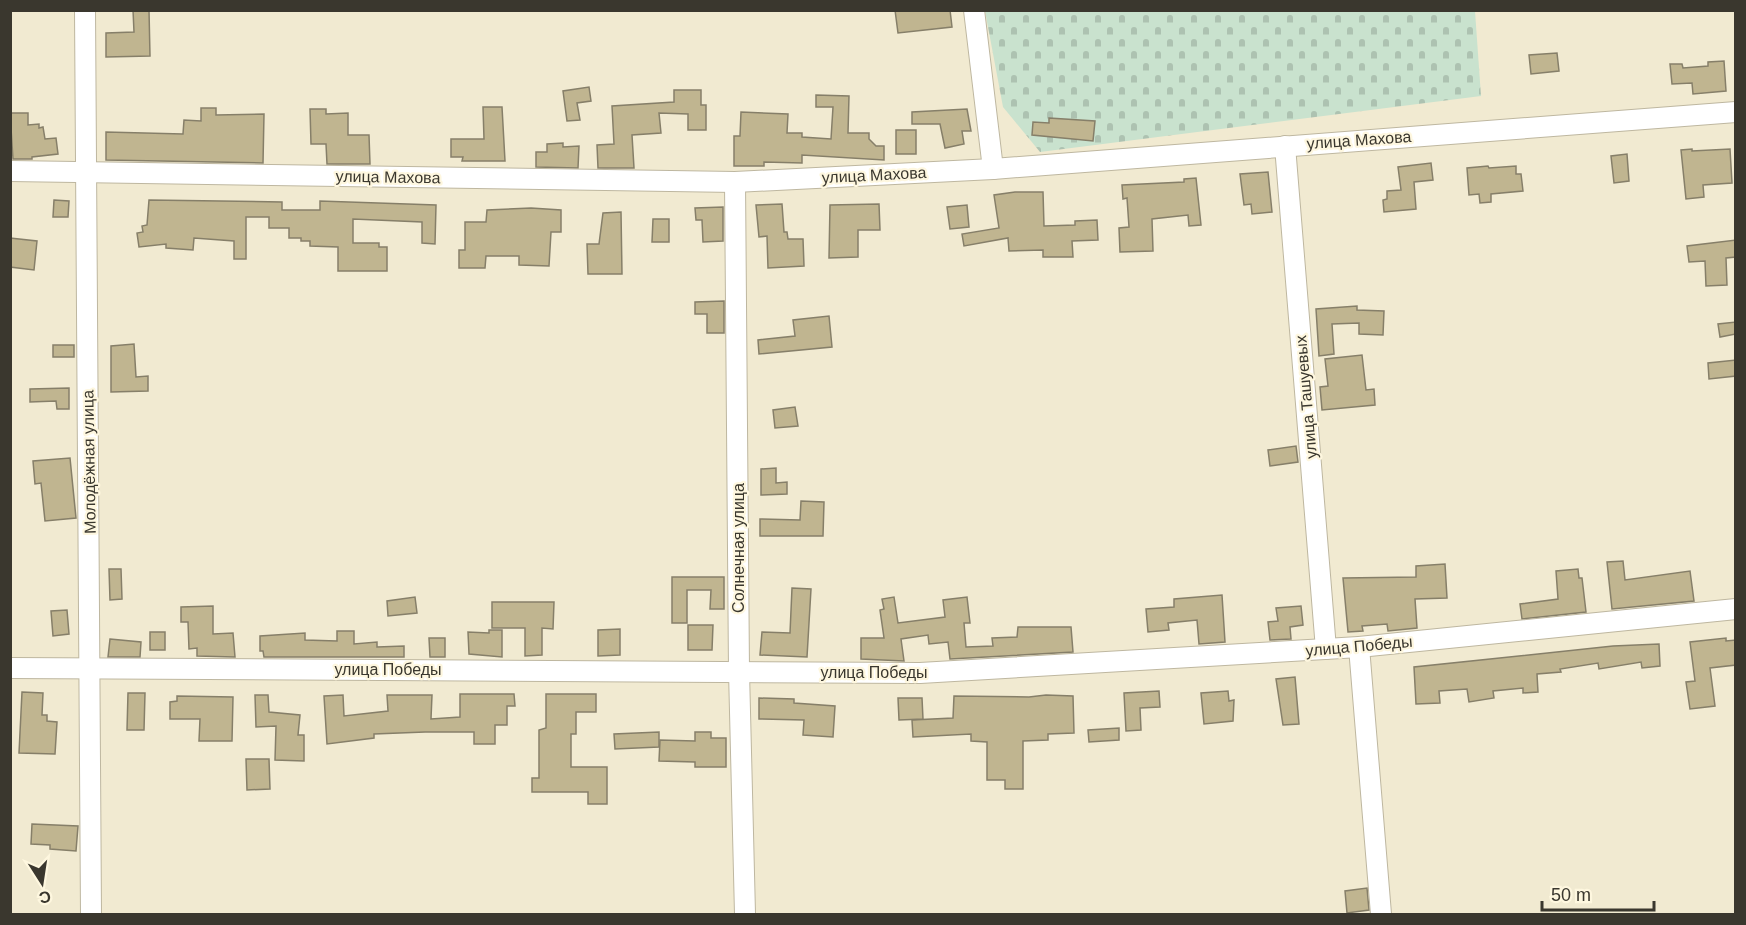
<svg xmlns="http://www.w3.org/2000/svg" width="1746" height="925" viewBox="0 0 1746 925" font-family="Arial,sans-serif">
  <defs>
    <pattern id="cemetery-stones" width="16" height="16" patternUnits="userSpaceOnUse" patternTransform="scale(1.5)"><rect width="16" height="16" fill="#c9e2ce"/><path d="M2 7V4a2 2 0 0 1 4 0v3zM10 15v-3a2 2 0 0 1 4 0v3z" fill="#adc2b1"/></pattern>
  </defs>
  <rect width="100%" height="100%" fill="#f1ead1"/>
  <!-- cemetery -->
  <polygon fill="url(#cemetery-stones)" points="985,11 1475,11 1481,96 1040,152 1003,107"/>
  <!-- building -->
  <g fill="#c0b590" stroke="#867f69" stroke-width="1.5">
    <polygon points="133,10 149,10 150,56 106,57 106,33 134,32"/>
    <polygon points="895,10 950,10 952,27 898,33"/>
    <polygon points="1557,53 1559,71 1531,74 1529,55"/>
    <polygon points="1724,61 1726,91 1693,94 1692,83 1672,84 1670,64 1682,64 1683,68 1708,66 1708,62"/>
    <polygon points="589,87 591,101 577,103 580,120 567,121 563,91"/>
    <polygon points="674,90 701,90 701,105 706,105 706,130 688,130 688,114 659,113 661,133 632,135 634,168 598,168 597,145 614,144 612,106 674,102"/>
    <polygon points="816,95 849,96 848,133 869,133 869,139 876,146 884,146 884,160 802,155 802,163 764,162 764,166 734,166 734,136 740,136 741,112 788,114 787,133 802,133 802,137 831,139 833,107 816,107"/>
    <polygon points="483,107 502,107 505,161 462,161 463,157 451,157 451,139 484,139"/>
    <polygon points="201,108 216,108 216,115 264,114 263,163 106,160 106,132 183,134 184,120 201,121"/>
    <polygon points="310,109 326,109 326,114 348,113 348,135 369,135 370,164 327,164 326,144 311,144"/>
    <polygon points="967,109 971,131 962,131 964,144 945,148 940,124 912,124 912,112"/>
    <polygon points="10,113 28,113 28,125 39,124 39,128 43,127 45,139 56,138 58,154 32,157 32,159 13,159"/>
    <polygon points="1049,118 1095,121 1093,141 1032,135 1033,122 1049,123"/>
    <rect x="896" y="130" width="20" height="24"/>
    <polygon points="563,143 563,147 579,146 578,168 536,167 536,152 547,152 547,144"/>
    <polygon points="1692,149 1692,151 1730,149 1732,183 1703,185 1704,197 1686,199 1681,150"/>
    <polygon points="1627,154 1629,181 1614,183 1611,156"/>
    <polygon points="1431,163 1433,180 1414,182 1416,209 1384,212 1383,200 1387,199 1387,191 1401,190 1398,167"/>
    <polygon points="1488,166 1489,168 1516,166 1516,174 1521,174 1523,191 1491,194 1491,202 1480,203 1479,194 1469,195 1467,168"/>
    <polygon points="1268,172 1272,212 1252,214 1251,204 1244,205 1240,174"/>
    <polygon points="1196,178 1201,225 1189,226 1188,215 1152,219 1153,251 1120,252 1119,228 1129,227 1127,198 1123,199 1122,185 1184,182 1184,179"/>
    <polygon points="1015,192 1043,192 1044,226 1075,225 1075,221 1097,220 1098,240 1072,241 1073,257 1043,257 1043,250 1009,251 1008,238 964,246 962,234 999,228 994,195"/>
    <polygon points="54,200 69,201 68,217 53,217"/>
    <polygon points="149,200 282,202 282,210 320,210 320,201 436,205 435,244 422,243 422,222 353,219 353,243 379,243 379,247 387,247 387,271 338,271 338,247 310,246 310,241 301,241 301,238 289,238 289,228 269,228 269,217 246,217 246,259 234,259 234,241 194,238 193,250 166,248 166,244 139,247 137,233 143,232 142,226 147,225"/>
    <polygon points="782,204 784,232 787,232 788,239 803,239 804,266 768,268 767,236 759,237 756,205"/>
    <polygon points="879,204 880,230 858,230 858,257 829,258 830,205"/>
    <polygon points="967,205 969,227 950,229 947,207"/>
    <polygon points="723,207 723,241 703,242 702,220 696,220 695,208"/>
    <polygon points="531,208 561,210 561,232 551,232 549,266 519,265 519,256 486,256 485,268 459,268 459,250 465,250 465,222 486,222 487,210"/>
    <polygon points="621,212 622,274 588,274 587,244 599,244 603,213"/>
    <polygon points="653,219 669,219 669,242 652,242"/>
    <polygon points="10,238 37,241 34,270 10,267"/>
    <polygon points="1736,240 1736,257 1726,258 1727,285 1706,286 1705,261 1689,262 1687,246"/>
    <polygon points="724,301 724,333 707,333 707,314 695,314 695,302"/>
    <polygon points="1357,306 1357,310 1384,311 1383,335 1359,334 1359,323 1332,324 1334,354 1319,356 1316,309"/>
    <polygon points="829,316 832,347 759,354 758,340 795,336 793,320"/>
    <polygon points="1736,322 1736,334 1720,337 1718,324"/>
    <polygon points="134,344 136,377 148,376 148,391 111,392 111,346"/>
    <rect x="53" y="345" width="21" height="12"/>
    <polygon points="1362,355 1366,390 1374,389 1375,405 1322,410 1320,387 1328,386 1325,359"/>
    <polygon points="1736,360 1736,376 1709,379 1708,363"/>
    <polygon points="69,388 69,409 57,409 56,401 30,402 30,389"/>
    <polygon points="795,407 798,426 775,428 773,410"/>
    <polygon points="1296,446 1298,462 1270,466 1268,450"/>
    <polygon points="70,458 76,518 45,521 41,483 35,484 33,461"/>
    <polygon points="776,468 776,483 787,482 787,494 761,495 761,469"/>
    <polygon points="801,501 824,502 823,536 760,536 760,519 800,520"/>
    <polygon points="1623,561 1625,580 1690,571 1694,601 1612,609 1607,562"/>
    <polygon points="1445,564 1447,598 1415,599 1417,628 1388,631 1387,624 1362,626 1363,631 1348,632 1343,578 1416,577 1416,566"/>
    <polygon points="109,569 121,569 122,599 110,600"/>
    <polygon points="1578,569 1579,578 1582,578 1586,612 1522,619 1520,604 1558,599 1556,571"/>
    <polygon points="672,577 724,577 724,609 710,609 711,590 687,590 687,623 672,623"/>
    <polygon points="792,588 811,589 807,657 760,655 762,632 790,633"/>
    <polygon points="1222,595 1225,642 1199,644 1197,620 1168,623 1169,630 1148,632 1146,609 1174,607 1174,599"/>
    <polygon points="415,597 417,613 388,616 387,601"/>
    <polygon points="894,597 898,623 945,617 943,600 967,597 970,623 964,623 966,647 993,646 992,638 1017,637 1018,627 1071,627 1073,652 950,659 948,642 929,644 928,635 901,639 904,661 861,659 861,638 884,638 880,610 884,609 882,599"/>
    <polygon points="492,602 554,602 553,629 542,628 542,655 525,656 525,628 492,628"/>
    <polygon points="213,606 213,634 233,633 235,657 197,656 197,648 189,649 188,622 181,622 181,607"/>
    <polygon points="1301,606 1303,625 1290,627 1291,639 1270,640 1268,622 1278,621 1276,608"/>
    <polygon points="67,610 69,634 53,636 51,611"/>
    <polygon points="688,625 713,625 712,650 688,650"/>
    <polygon points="620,629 620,655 598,656 598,630"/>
    <polygon points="489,630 502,630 502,657 469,654 468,632 489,633"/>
    <polygon points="337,631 354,631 354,644 377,642 377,647 404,646 404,657 264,657 263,651 260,651 260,636 305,633 305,640 337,641"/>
    <rect x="150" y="632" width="15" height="18"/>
    <polygon points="429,638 445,638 445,657 430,657"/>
    <polygon points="1726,638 1726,641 1736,640 1736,665 1710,668 1715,706 1690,709 1686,682 1695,681 1690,642"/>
    <polygon points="110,639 141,642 140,657 108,657"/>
    <polygon points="1659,644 1660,666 1642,668 1641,662 1599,669 1598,663 1560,669 1561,672 1537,674 1538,692 1523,693 1523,688 1493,691 1494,698 1469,702 1467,689 1439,691 1440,703 1416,704 1414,667 1613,646"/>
    <polygon points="1295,677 1299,724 1283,725 1276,679"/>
    <polygon points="1159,691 1160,707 1140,708 1141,730 1126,731 1124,693"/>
    <polygon points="1228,691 1229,701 1234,700 1233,721 1204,724 1201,693"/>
    <polygon points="22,692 43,693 42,715 47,715 47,721 57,722 55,754 19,753"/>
    <polygon points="128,693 145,693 144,730 127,730"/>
    <polygon points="460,694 514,694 515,706 507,706 507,725 495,725 495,744 474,744 474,732 425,732 374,734 374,738 327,744 324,696 343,695 344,716 388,711 387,695 432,695 431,719 460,717"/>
    <polygon points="546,694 596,694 596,712 576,712 576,734 571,734 571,767 607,767 607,804 588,804 588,792 532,792 532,778 539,778 539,730 546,728"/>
    <polygon points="255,695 268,695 269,712 300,715 298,735 304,735 304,761 275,760 276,726 256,727"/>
    <polygon points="1046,695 1073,696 1074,733 1048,734 1048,740 1023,741 1023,789 1005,789 1005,780 987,780 987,742 971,741 971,734 913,737 912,720 953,718 954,696 1029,697"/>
    <polygon points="177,696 233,697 232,741 199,741 200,719 170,719 170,702 177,701"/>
    <polygon points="759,698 794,699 794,703 835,706 833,737 803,735 804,720 759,719"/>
    <polygon points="898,698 922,698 923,719 899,720"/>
    <polygon points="1119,728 1119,740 1089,742 1088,730"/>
    <polygon points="659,732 659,747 615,749 614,734"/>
    <polygon points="695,732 711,732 711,738 726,738 726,767 695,767 695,762 659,761 660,740 695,741"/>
    <polygon points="246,759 269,759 270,789 247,790"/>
    <polygon points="32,824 78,826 76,851 50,849 50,845 31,844"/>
    <polygon points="1367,888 1369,910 1347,913 1345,891"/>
  </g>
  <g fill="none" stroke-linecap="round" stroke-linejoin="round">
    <!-- minor casing -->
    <g stroke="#beb7a0" stroke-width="22">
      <g id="minor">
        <polyline points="85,10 91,914"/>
        <polyline points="974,10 993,169"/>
        <polyline points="1285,146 1326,649"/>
        <polyline points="10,171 735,182 993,169 1736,112"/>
        <polyline points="735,182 739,671 745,914"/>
        <polyline points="1359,647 1381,914"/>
        <polyline points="10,668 920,673 1359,647 1736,609"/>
      </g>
    </g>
    <!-- minor -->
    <use href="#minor" stroke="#fff" stroke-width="20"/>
  </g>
  <g text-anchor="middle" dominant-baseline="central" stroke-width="4.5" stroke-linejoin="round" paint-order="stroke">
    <!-- street labels -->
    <g font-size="16" fill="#3a372e" stroke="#fef7df">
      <text transform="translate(1359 140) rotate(-4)">улица Махова</text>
      <text transform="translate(874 175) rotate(-3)">улица Махова</text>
      <text transform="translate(388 177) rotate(1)">улица Махова</text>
      <text transform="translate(1306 397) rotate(-95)">улица Ташуевых</text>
      <text transform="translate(89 462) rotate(-91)">Молодёжная улица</text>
      <text transform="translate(738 548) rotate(-90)">Солнечная улица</text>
      <text transform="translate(1359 646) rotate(-5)">улица Победы</text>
      <text x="388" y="669">улица Победы</text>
      <text x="874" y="672">улица Победы</text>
    </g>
  </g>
  <!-- border -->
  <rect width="1746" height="925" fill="none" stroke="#3a372e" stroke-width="24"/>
  <!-- north arrow -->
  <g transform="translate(42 883) rotate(168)" stroke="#fef7df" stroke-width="4.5" paint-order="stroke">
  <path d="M0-4.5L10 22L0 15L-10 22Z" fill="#3a372e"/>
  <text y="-9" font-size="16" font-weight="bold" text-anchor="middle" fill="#3a372e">С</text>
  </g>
  <!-- scale -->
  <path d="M1542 901v9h112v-9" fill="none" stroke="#3a372e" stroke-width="3"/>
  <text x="1551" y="901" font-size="18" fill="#3a372e" stroke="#fef7df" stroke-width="4.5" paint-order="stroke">50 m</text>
</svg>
